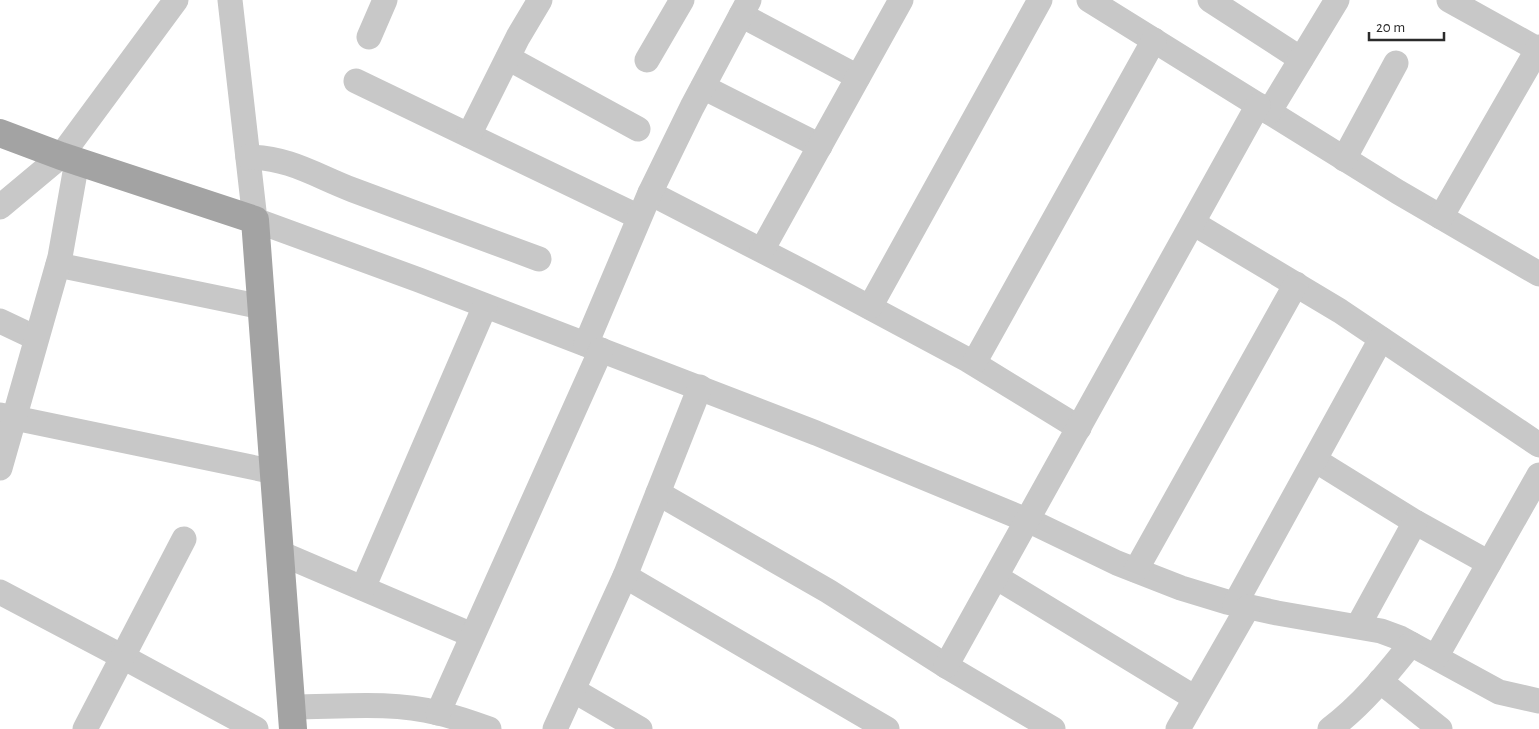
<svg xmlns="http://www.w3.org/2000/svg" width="1539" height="729" viewBox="0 0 1539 729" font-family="'Alegreya Sans',sans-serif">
  <rect width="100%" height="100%" fill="#fff"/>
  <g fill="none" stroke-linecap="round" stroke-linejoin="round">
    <!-- minor -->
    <g stroke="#c8c8c8" stroke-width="25">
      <polyline points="230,0 255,220 419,280 816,433 1036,524 1117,563 1181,588 1227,602 1277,613 1381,631 1400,638 1499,692 1539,701"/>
      <polyline points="1089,0 1398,192 1539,274"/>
      <polyline points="1210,0 1301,59"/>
      <polyline points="1449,0 1539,50"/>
      <polyline points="741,15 858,77"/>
      <polyline points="369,37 385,0"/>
      <polyline points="508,58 638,129"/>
      <polyline points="647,60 682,0"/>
      <polyline points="356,81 639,217"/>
      <polyline points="703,87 820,146"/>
      <polyline points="1269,112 1337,0"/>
      <polyline points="469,135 518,37 540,0"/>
      <path d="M248 157C291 158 314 175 353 190 415 213 477 236 539 259"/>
      <polyline points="1344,159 1396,63"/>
      <polyline points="650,193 809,275 968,360 1079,428"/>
      <polyline points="0,207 61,156 176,0"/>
      <polyline points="1441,217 1539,47"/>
      <polyline points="1193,223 1340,311 1539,445"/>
      <polyline points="762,250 901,0"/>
      <polyline points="58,265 262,307"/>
      <polyline points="870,307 1040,0"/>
      <polyline points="0,321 36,338"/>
      <polyline points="586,344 650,193 692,107 749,0"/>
      <polyline points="974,363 1154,40"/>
      <polyline points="0,415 275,472"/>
      <polyline points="1315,460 1415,522 1489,563"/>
      <polyline points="0,468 60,257 77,161"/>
      <polyline points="658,493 828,591 946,666 1053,729"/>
      <polyline points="280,553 472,635"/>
      <polyline points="1136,570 1296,284"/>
      <polyline points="625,576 887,729"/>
      <polyline points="996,577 1195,698"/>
      <polyline points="363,588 485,306"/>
      <polyline points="0,592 123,657 256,729"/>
      <polyline points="1235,604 1381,339"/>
      <polyline points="1358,626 1415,522"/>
      <polyline points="1436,657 1539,475"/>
      <polyline points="946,666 1258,105"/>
      <polyline points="1380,681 1440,729"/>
      <polyline points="573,690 640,729"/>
      <path d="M292 707C339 707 391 701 438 713 455 717 473 723 489 729"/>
      <polyline points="438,713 601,350"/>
      <polyline points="85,729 184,539"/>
      <polyline points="555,729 625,576 700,387"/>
      <polyline points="1178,729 1248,607"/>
      <path d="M1330 729C1362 705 1386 675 1411 644"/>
    </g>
    <!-- major -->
    <polyline stroke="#a3a3a3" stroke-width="28" points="0,133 61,156 255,220 293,729"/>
  </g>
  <!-- scale -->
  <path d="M1369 32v8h75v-8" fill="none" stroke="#2b2b2b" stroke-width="2.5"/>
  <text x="1376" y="32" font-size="15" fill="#2b2b2b" stroke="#ffffff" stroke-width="4" paint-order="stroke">20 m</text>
</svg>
